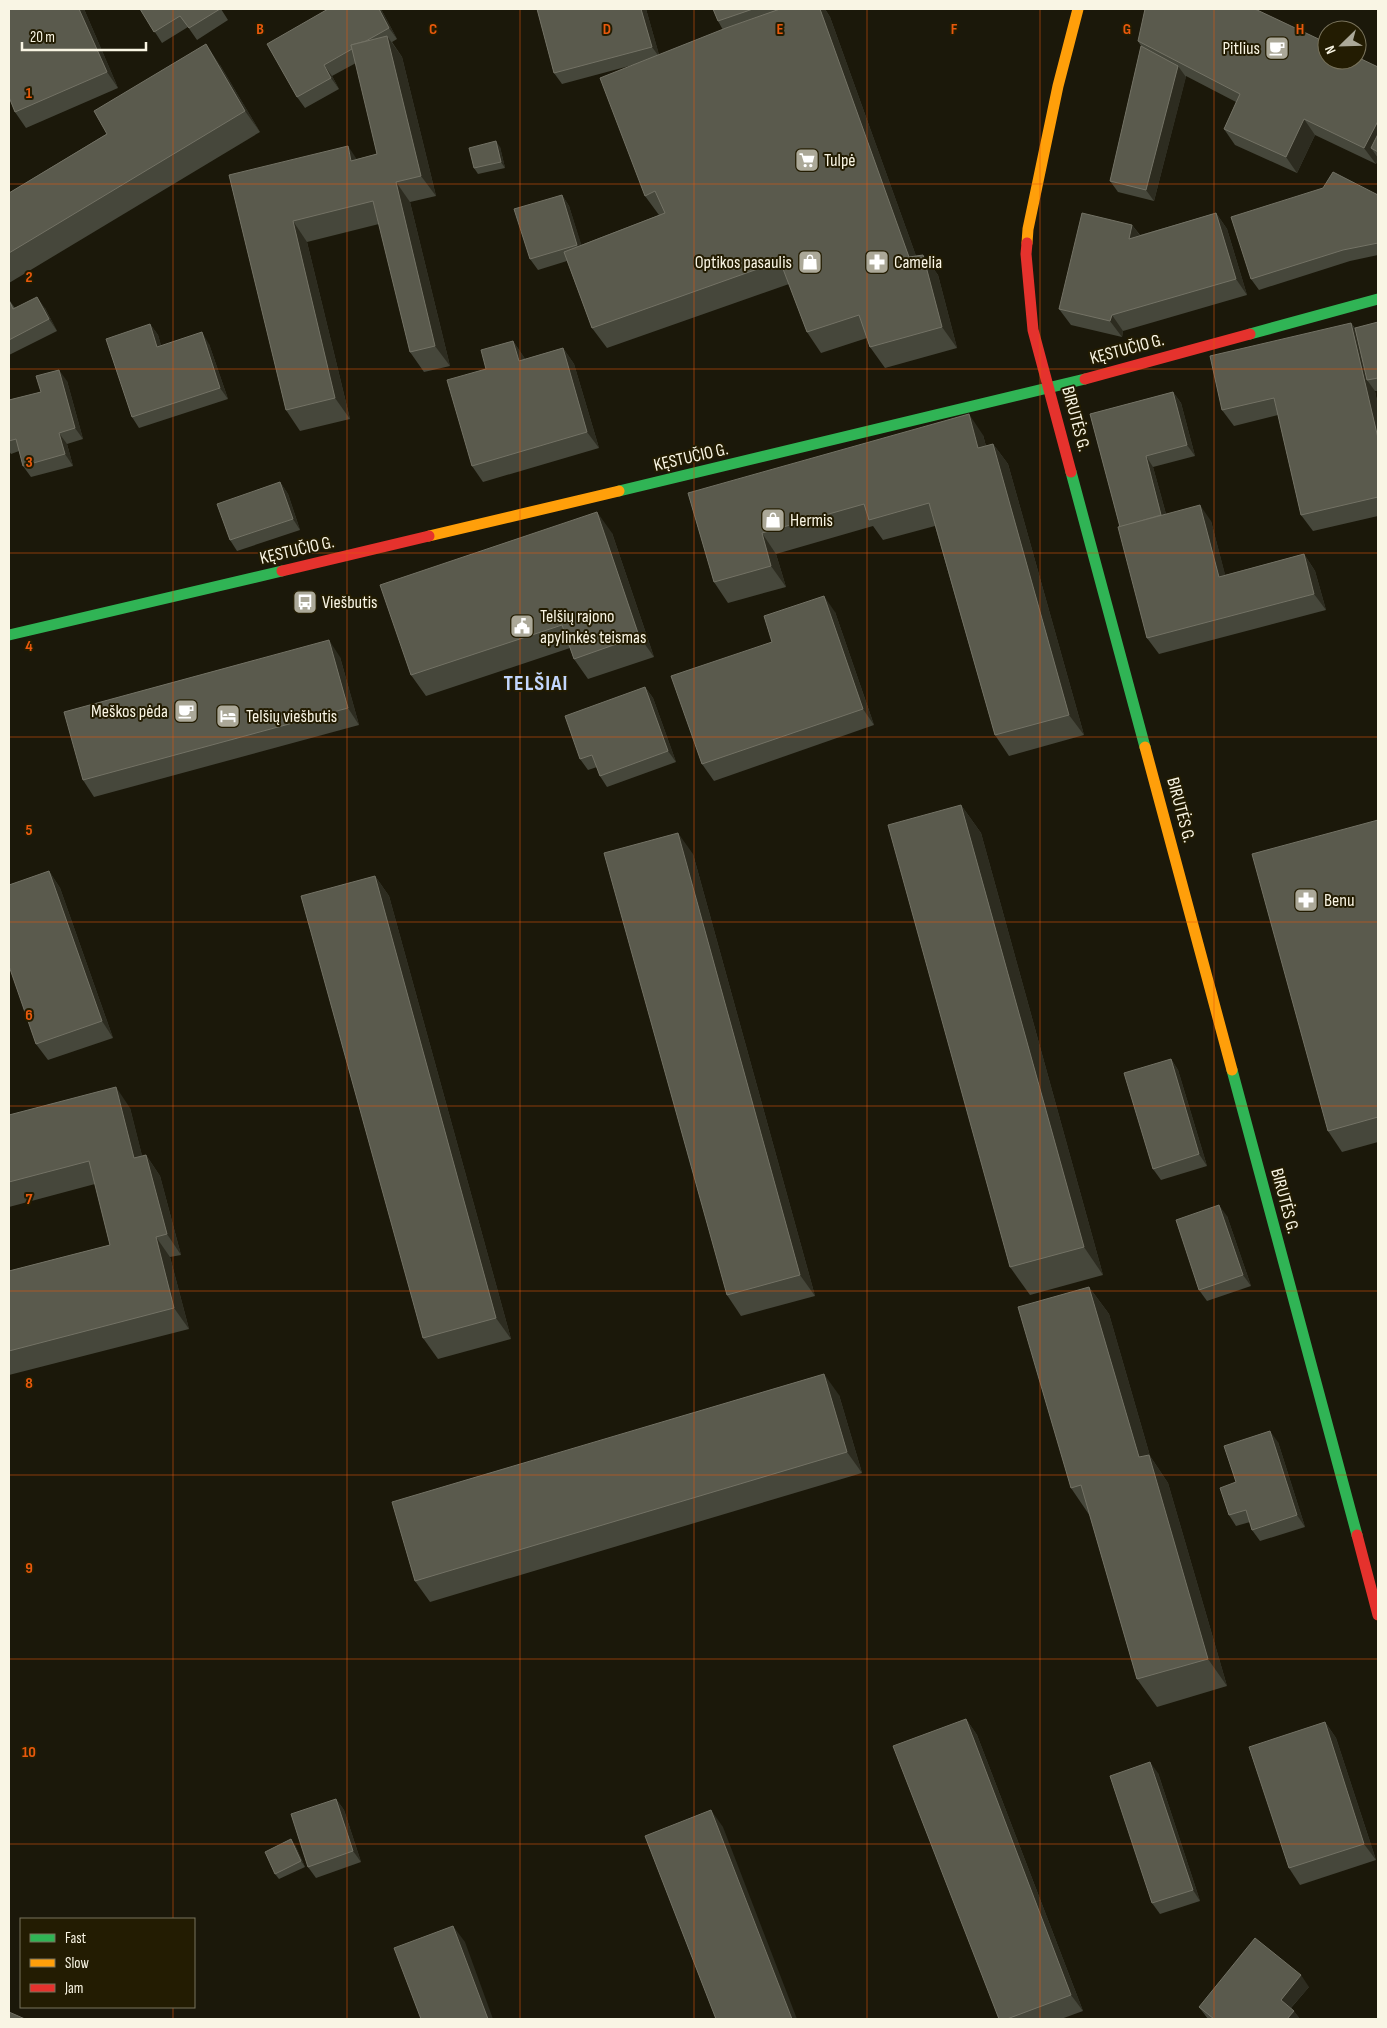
<svg xmlns="http://www.w3.org/2000/svg" width="1387" height="2028" viewBox="0 0 1387 2028" font-family="'Sofia Sans Condensed',sans-serif">
  <rect width="100%" height="100%" fill="#1b180a"/>
  <g fill="none" stroke-linecap="round" stroke-linejoin="round">
    <!-- fast -->
    <g stroke="#30b455" stroke-width="11">
      <polyline points="1250,334 1378,299"/>
      <polyline points="1071,472 1145,747"/>
      <polyline points="619,491 1085,379"/>
      <polyline points="9,635 282,571"/>
      <polyline points="1232,1070 1357,1535"/>
    </g>
    <!-- slow -->
    <g stroke="#ff9f0a" stroke-width="11">
      <polyline points="1027,243 1028,229 1058,86 1078,9"/>
      <polyline points="429,536 619,491"/>
      <polyline points="1145,747 1232,1070"/>
    </g>
    <!-- jam -->
    <g stroke="#e5322d" stroke-width="11">
      <polyline points="1027,243 1026,254 1033,330 1071,472"/>
      <polyline points="1085,379 1250,334"/>
      <polyline points="282,571 429,536"/>
      <polyline points="1357,1535 1378,1615"/>
    </g>
  </g>
  <!-- wall -->
  <g fill="#46473b">
    <polygon points="9,9 84,9 118,88 26,128 15,112"/>
    <polygon points="140,9 221,9 228,20 197,40 188,27 162,43"/>
    <polygon points="328,9 381,9 397,39 392,42 402,57 436,196 410,202 450,366 424,372 410,352 379,224 307,242 350,419 300,431 286,410 229,175 357,159 377,154 356,63 332,76 339,89 305,108 297,97"/>
    <polygon points="537,9 646,9 659,55 723,30 718,21 713,9 825,9 830,17 916,256 923,255 938,275 957,348 885,368 870,347 867,338 821,353 807,332 789,284 607,348 592,328 567,261 538,270 530,259 562,195 569,206 581,245 659,215 645,196 633,65 562,84 554,73"/>
    <polygon points="1273,18 1378,67 1378,159 1376,164 1315,135 1297,173 1235,145 1224,129 1236,102 1186,76 1154,201 1118,192 1110,181 1141,46 1138,41"/>
    <polygon points="220,65 260,132 9,283 9,193"/>
    <polygon points="500,147 505,168 478,174 474,168"/>
    <polygon points="1378,195 1378,255 1350,261 1259,290 1251,279"/>
    <polygon points="1216,213 1227,229 1247,295 1123,331 1122,337 1071,325 1059,309 1132,225 1140,235"/>
    <polygon points="9,300 15,308 45,308 57,331 9,355"/>
    <polygon points="1378,322 1378,391 1375,391 1378,406 1378,516 1313,531 1301,515 1278,415 1234,426 1222,410 1351,323 1355,328"/>
    <polygon points="150,324 158,335 161,346 209,344 228,399 139,428 132,417"/>
    <polygon points="513,341 525,359 563,348 574,364 599,448 483,482 472,466 486,369"/>
    <polygon points="67,381 83,439 67,444 73,466 31,477 23,466 19,451 11,454 9,451 9,400 41,392"/>
    <polygon points="1173,392 1181,403 1195,456 1153,467 1166,514 1211,521 1225,575 1304,554 1315,571 1326,610 1159,654 1147,638 1120,527 1090,414"/>
    <polygon points="983,435 986,446 993,444 1008,464 1084,735 1009,756 995,735 935,526 883,540 873,526 776,554 786,587 728,603 714,582 688,493"/>
    <polygon points="280,482 288,494 300,530 237,551 230,540"/>
    <polygon points="612,533 654,657 588,679 574,659 570,648 426,696 411,675"/>
    <polygon points="835,612 874,725 714,781 702,764 772,642"/>
    <polygon points="340,657 359,725 94,797 83,780"/>
    <polygon points="645,687 653,698 676,762 607,787 600,776 597,767 588,770 580,759"/>
    <polygon points="961,805 981,833 1103,1275 1030,1295 1010,1267"/>
    <polygon points="1378,820 1378,1142 1342,1152 1328,1131"/>
    <polygon points="693,854 815,1296 741,1316 727,1295"/>
    <polygon points="49,871 60,888 113,1038 48,1060 36,1044"/>
    <polygon points="375,876 389,896 511,1339 438,1359 423,1338"/>
    <polygon points="1171,1059 1178,1070 1207,1166 1161,1180 1153,1169"/>
    <polygon points="130,1108 142,1156 146,1155 160,1176 181,1255 170,1257 189,1329 9,1375 9,1271 110,1245 95,1184 9,1207 9,1115"/>
    <polygon points="1227,1216 1251,1286 1207,1301 1199,1290"/>
    <polygon points="1089,1287 1109,1314 1150,1456 1168,1483 1227,1686 1157,1707 1137,1679 1090,1516 1071,1488"/>
    <polygon points="839,1395 862,1473 430,1602 415,1581"/>
    <polygon points="1278,1442 1305,1527 1260,1541 1252,1530 1250,1522 1236,1526 1229,1515 1236,1482"/>
    <polygon points="966,1719 977,1735 1083,2011 1061,2019 999,2019"/>
    <polygon points="1325,1722 1336,1738 1376,1860 1300,1885 1289,1868"/>
    <polygon points="1158,1773 1200,1901 1160,1914 1152,1903"/>
    <polygon points="336,1799 344,1810 361,1862 316,1878 308,1867"/>
    <polygon points="295,1845 305,1867 279,1879 275,1874"/>
    <polygon points="1309,1987 1291,2008 1300,2019 1208,2019 1199,2007"/>
  </g>
  <!-- shaded-wall -->
  <g fill="#2d2c20">
    <polygon points="79,9 84,9 118,88 107,72"/>
    <polygon points="379,9 381,9 397,39 389,28"/>
    <polygon points="641,9 646,9 660,58 652,47"/>
    <polygon points="820,9 825,9 830,17 924,278 909,257"/>
    <polygon points="387,36 402,57 436,196 421,176"/>
    <polygon points="206,44 220,65 260,132 245,111"/>
    <polygon points="324,65 332,76 339,89 331,78"/>
    <polygon points="1178,66 1186,77 1154,201 1146,190"/>
    <polygon points="1304,119 1315,135 1297,173 1286,157"/>
    <polygon points="1378,121 1378,152 1371,148 1378,158 1376,164 1364,148"/>
    <polygon points="496,141 500,147 505,168 501,162"/>
    <polygon points="348,146 362,167 351,161"/>
    <polygon points="396,182 410,202 450,366 435,346"/>
    <polygon points="562,195 569,206 585,256 577,245"/>
    <polygon points="1216,213 1227,229 1247,295 1236,279"/>
    <polygon points="293,221 307,242 350,419 335,398"/>
    <polygon points="1132,225 1144,241 1129,239"/>
    <polygon points="923,255 938,275 957,348 942,327"/>
    <polygon points="37,297 45,308 57,331 49,319"/>
    <polygon points="1112,315 1123,331 1122,337 1110,321"/>
    <polygon points="1351,323 1362,339 1367,380 1375,391 1378,406 1378,438"/>
    <polygon points="150,324 158,335 165,358 157,347"/>
    <polygon points="202,332 209,344 228,399 220,388"/>
    <polygon points="513,341 524,357 530,377 519,361"/>
    <polygon points="563,348 574,364 599,448 587,432"/>
    <polygon points="59,370 67,381 83,439 75,428"/>
    <polygon points="1173,392 1181,403 1195,456 1187,445"/>
    <polygon points="969,414 983,435 992,469 978,448"/>
    <polygon points="59,433 67,444 73,466 65,454"/>
    <polygon points="993,444 1008,464 1084,735 1069,715"/>
    <polygon points="1146,456 1153,467 1171,532 1163,521"/>
    <polygon points="280,482 288,494 300,530 293,519"/>
    <polygon points="1200,505 1211,521 1230,593 1219,577"/>
    <polygon points="597,512 612,533 654,657 639,636"/>
    <polygon points="762,533 776,554 786,587 771,566"/>
    <polygon points="1304,554 1315,571 1326,610 1314,594"/>
    <polygon points="824,596 835,612 874,725 863,709"/>
    <polygon points="329,640 340,657 359,725 348,708"/>
    <polygon points="645,687 653,698 676,762 668,751"/>
    <polygon points="961,805 981,833 1103,1275 1084,1247"/>
    <polygon points="678,833 693,854 815,1296 800,1275"/>
    <polygon points="49,871 60,888 113,1038 102,1021"/>
    <polygon points="375,876 389,896 511,1339 496,1318"/>
    <polygon points="1171,1059 1178,1070 1207,1166 1199,1154"/>
    <polygon points="116,1087 130,1108 148,1179 134,1158"/>
    <polygon points="146,1155 160,1176 181,1255 167,1234"/>
    <polygon points="1219,1205 1227,1216 1251,1286 1243,1275"/>
    <polygon points="156,1237 170,1257 189,1329 174,1308"/>
    <polygon points="1089,1287 1109,1314 1150,1456 1168,1483 1227,1686 1208,1659 1139,1457"/>
    <polygon points="824,1374 839,1395 862,1473 847,1452"/>
    <polygon points="1270,1431 1278,1442 1305,1527 1297,1515"/>
    <polygon points="966,1719 977,1735 1083,2011 1071,1995"/>
    <polygon points="1325,1722 1336,1738 1376,1860 1364,1844"/>
    <polygon points="1150,1762 1158,1773 1200,1901 1193,1890"/>
    <polygon points="336,1799 344,1810 361,1862 353,1851"/>
    <polygon points="711,1810 723,1827 797,2019 792,2019"/>
    <polygon points="291,1839 295,1845 305,1867 301,1861"/>
    <polygon points="453,1926 465,1942 493,2019 488,2019"/>
    <polygon points="1301,1975 1309,1987 1288,2011 1281,2000"/>
    <polygon points="1294,2011 1300,2019 1287,2019"/>
  </g>
  <!-- building -->
  <g fill="#5a5a4d" stroke="#737265">
    <polygon points="9,9 79,9 107,72 15,112 9,97"/>
    <polygon points="140,9 220,9 189,28 180,16 154,32"/>
    <polygon points="328,9 379,9 389,28 366,41 351,45 352,49 324,65 331,78 297,97 267,44"/>
    <polygon points="537,9 641,9 652,47 554,73"/>
    <polygon points="713,9 753,9 718,21"/>
    <polygon points="780,9 820,9 909,257 923,255 942,327 870,347 859,315 807,332 780,261 592,328 564,252 665,213 655,191 645,196 600,78 726,28"/>
    <polygon points="1145,9 1255,9 1327,43 1327,60 1357,60 1357,57 1378,67 1378,121 1364,148 1304,119 1286,157 1224,129 1240,94 1138,41"/>
    <polygon points="387,36 421,176 396,182 435,346 410,352 373,201 293,221 335,398 286,410 229,175 348,146 351,161 377,154 351,45"/>
    <polygon points="206,44 245,111 9,253 9,193 107,134 94,111"/>
    <polygon points="1141,46 1178,66 1146,190 1110,181"/>
    <polygon points="1378,134 1378,152 1371,148"/>
    <polygon points="496,141 501,162 474,168 469,148"/>
    <polygon points="1333,172 1378,195 1378,243 1343,250 1251,279 1231,217 1323,188"/>
    <polygon points="562,195 577,245 530,259 514,209"/>
    <polygon points="1082,213 1132,225 1129,239 1216,213 1236,279 1112,315 1110,321 1059,309"/>
    <polygon points="37,297 49,319 9,340 9,300 13,309"/>
    <polygon points="1378,322 1378,378 1367,380 1355,328"/>
    <polygon points="1351,323 1378,438 1378,497 1301,515 1274,398 1222,410 1210,356"/>
    <polygon points="150,324 157,347 202,332 220,388 132,417 106,339"/>
    <polygon points="513,341 519,361 563,348 587,432 472,466 447,380 486,369 481,350"/>
    <polygon points="59,370 75,428 59,433 65,454 23,466 16,439 9,441 9,400 41,392 36,376"/>
    <polygon points="1173,392 1187,445 1146,456 1161,515 1120,527 1090,414"/>
    <polygon points="969,414 978,448 993,444 1069,715 995,735 929,503 869,520 864,504 762,533 771,566 714,582 688,493"/>
    <polygon points="280,482 293,519 230,540 217,504"/>
    <polygon points="1200,505 1219,577 1304,554 1314,594 1147,638 1118,527"/>
    <polygon points="597,512 639,636 574,659 562,625 411,675 380,585"/>
    <polygon points="824,596 863,709 702,764 671,676 772,642 764,616"/>
    <polygon points="329,640 348,708 83,780 64,712"/>
    <polygon points="645,687 668,751 600,776 592,755 580,759 565,716"/>
    <polygon points="961,805 1084,1247 1010,1267 888,825"/>
    <polygon points="1378,820 1378,1117 1328,1131 1252,854"/>
    <polygon points="678,833 800,1275 727,1295 604,853"/>
    <polygon points="49,871 102,1021 36,1044 9,966 9,885"/>
    <polygon points="375,876 496,1318 423,1338 301,896"/>
    <polygon points="1171,1059 1199,1154 1153,1169 1124,1073"/>
    <polygon points="116,1087 134,1158 146,1155 167,1234 156,1237 174,1308 9,1351 9,1271 110,1245 89,1161 9,1182 9,1115"/>
    <polygon points="1219,1205 1243,1275 1199,1290 1176,1220"/>
    <polygon points="1089,1287 1139,1457 1149,1455 1208,1659 1137,1679 1081,1485 1071,1488 1018,1307"/>
    <polygon points="824,1374 847,1452 415,1581 392,1502"/>
    <polygon points="1270,1431 1297,1515 1252,1530 1246,1510 1229,1515 1220,1488 1236,1482 1224,1446"/>
    <polygon points="966,1719 1071,1995 1007,2019 999,2019 893,1746"/>
    <polygon points="1325,1722 1364,1844 1289,1868 1249,1747"/>
    <polygon points="1150,1762 1193,1890 1152,1903 1110,1776"/>
    <polygon points="336,1799 353,1851 308,1867 291,1814"/>
    <polygon points="711,1810 792,2019 716,2019 645,1836"/>
    <polygon points="291,1839 301,1861 275,1874 265,1852"/>
    <polygon points="453,1926 488,2019 421,2019 394,1948"/>
    <polygon points="1255,1938 1301,1975 1281,2000 1294,2011 1287,2019 1214,2019 1199,2007"/>
    <polygon points="9,2012 25,2019 9,2019"/>
  </g>
  <!-- grid -->
  <path fill="none" stroke="#e8590c" stroke-width="1" stroke-opacity="0.55" d="M173 9V1919M347 9V2019M520 9V2019M694 9V2019M867 9V2019M1040 9V2019M1214 9V2019M9 184H1378M9 369H1378M9 553H1378M9 737H1378M9 922H1378M9 1106H1378M9 1291H1378M9 1475H1378M9 1659H1378M9 1844H1378M173 2007V2019"/>
  <!-- icons -->
  <defs>
    <g id="cafe-square" transform="scale(1.25)"><rect x="-9" y="-9" width="18" height="18" rx="4" fill="#aba898" stroke="#231c02"/><path d="M-5.5-4.5H6V0H3Q3 3.5 0 3.5H-2.5Q-5.5 3.5-5.5 0ZM3-3.2v2h1.7v-2ZM-6 4.5H4V6H-6Z" fill="#fff"/></g>
    <g id="supermarket-square" transform="scale(1.25)"><rect x="-9" y="-9" width="18" height="18" rx="4" fill="#aba898" stroke="#231c02"/><path d="M-6-5.5h2.5l.6 2H6L4.5 2H-2.5L-4.4-4H-6ZM-1.5 3.2a1.3 1.3 0 1 0 .1 0ZM3 3.2a1.3 1.3 0 1 0 .1 0Z" fill="#fff"/></g>
    <g id="shop-square" transform="scale(1.25)"><rect x="-9" y="-9" width="18" height="18" rx="4" fill="#aba898" stroke="#231c02"/><path d="M-5-2.5h2.3a2.7 3.5 0 0 1 5.4 0H5L5.5 6h-11ZM-1.5-2.5h3a1.5 2.3 0 0 0-3 0Z" fill="#fff"/></g>
    <g id="pharmacy-square" transform="scale(1.25)"><rect x="-9" y="-9" width="18" height="18" rx="4" fill="#aba898" stroke="#231c02"/><path d="M-2-6h4v4h4v4h-4v4h-4v-4h-4v-4h4Z" fill="#fff"/></g>
    <g id="bus-square" transform="scale(1.25)"><rect x="-9" y="-9" width="18" height="18" rx="4" fill="#aba898" stroke="#231c02"/><path d="M-5-6H5V4H4V6H2V4H-2V6H-4V4H-5ZM-3.5-4V0h7V-4ZM-3.5 1.2v1.5H-2V1.2ZM2 1.2v1.5H3.5V1.2Z" fill="#fff"/></g>
    <g id="civic-square" transform="scale(1.25)"><rect x="-9" y="-9" width="18" height="18" rx="4" fill="#aba898" stroke="#231c02"/><path d="M-.6-6.5H3V-4.5H.6V-3L4-1V1h2V6H-6V1h2V-1L-.6-3ZM-1.2 2.5V6h2.4V2.5Z" fill="#fff"/></g>
    <g id="hotel-square" transform="scale(1.25)"><rect x="-9" y="-9" width="18" height="18" rx="4" fill="#aba898" stroke="#231c02"/><path d="M-6-4.5h1.5V1H6V5H4.5V3h-9V5H-6ZM-4 0a1.8 1.8 0 1 1 3.6 0ZM.5 0V-2.5h3Q6-2.5 6 0Z" fill="#fff"/></g>
  </defs>
  <g fill-rule="evenodd">
    <use href="#cafe-square" x="1277" y="48"/>
    <use href="#supermarket-square" x="807" y="160"/>
    <use href="#shop-square" x="810" y="262"/>
    <use href="#pharmacy-square" x="877" y="262"/>
    <use href="#shop-square" x="773" y="520"/>
    <use href="#bus-square" x="305" y="602"/>
    <use href="#civic-square" x="522" y="626"/>
    <use href="#cafe-square" x="186" y="711"/>
    <use href="#hotel-square" x="228" y="716"/>
    <use href="#pharmacy-square" x="1306" y="900"/>
  </g>
  <g text-anchor="middle" dominant-baseline="central" stroke-width="4" stroke-linejoin="round" paint-order="stroke">
    <!-- poi labels -->
    <g font-size="18" fill="#f9f5e4" stroke="#231c02" text-anchor="start">
      <text x="1260" y="48" text-anchor="end">Pitlius</text>
      <text x="824" y="160">Tulpė</text>
      <text x="792" y="262" text-anchor="end">Optikos pasaulis</text>
      <text x="894" y="262">Camelia</text>
      <text x="790" y="520">Hermis</text>
      <text x="322" y="602">Viešbutis</text>
      <text x="540" y="616">Telšių rajono<tspan x="540" dy="21">apylinkės teismas</tspan></text>
      <text x="168" y="711" text-anchor="end">Meškos pėda</text>
      <text x="246" y="716">Telšių viešbutis</text>
      <text x="1324" y="900">Benu</text>
    </g>
    <!-- street labels -->
    <g font-size="18" fill="#f9f5e4" stroke="#231c02">
      <text transform="translate(1127 349) rotate(-15)">KĘSTUČIO G.</text>
      <text transform="translate(1076 419) rotate(75)">BIRUTĖS G.</text>
      <text transform="translate(691 457) rotate(-13)">KĘSTUČIO G.</text>
      <text transform="translate(297 550) rotate(-13)">KĘSTUČIO G.</text>
      <text transform="translate(1181 810) rotate(75)">BIRUTĖS G.</text>
      <text transform="translate(1285 1201) rotate(75)">BIRUTĖS G.</text>
    </g>
    <!-- district labels -->
    <g font-size="22" font-weight="bold" letter-spacing="1" fill="#c3d7ff" stroke="#231c02">
      <text x="536" y="683">TELŠIAI</text>
    </g>
  </g>
  <g font-size="16" text-anchor="middle" font-weight="bold" fill="#e8590c" stroke="#231c02" stroke-width="4" stroke-linejoin="round" paint-order="stroke">
    <text x="260" y="34">B</text>
    <text x="433" y="34">C</text>
    <text x="607" y="34">D</text>
    <text x="780" y="34">E</text>
    <text x="954" y="34">F</text>
    <text x="1127" y="34">G</text>
    <text x="1300" y="34">H</text>
    <text x="29" y="98">1</text>
    <text x="29" y="282">2</text>
    <text x="29" y="467">3</text>
    <text x="29" y="651">4</text>
    <text x="29" y="835">5</text>
    <text x="29" y="1020">6</text>
    <text x="29" y="1204">7</text>
    <text x="29" y="1388">8</text>
    <text x="29" y="1573">9</text>
    <text x="29" y="1757">10</text>
  </g>
  <!-- border -->
  <rect width="1387" height="2028" fill="none" stroke="#f9f5e4" stroke-width="20"/>
  <!-- legend -->
  <rect x="20" y="1918" width="175" height="90" fill="#231c02" stroke="#79735c"/>
  <rect x="30" y="1934" width="25" height="8" fill="#30b455" stroke="#79735c"/>
  <text x="65" y="1943" font-size="15" fill="#f9f5e4">Fast</text>
  <rect x="30" y="1959" width="25" height="8" fill="#ff9f0a" stroke="#79735c"/>
  <text x="65" y="1968" font-size="15" fill="#f9f5e4">Slow</text>
  <rect x="30" y="1984" width="25" height="8" fill="#e5322d" stroke="#79735c"/>
  <text x="65" y="1993" font-size="15" fill="#f9f5e4">Jam</text>
  <!-- north arrow -->
  <g transform="translate(1342 45) rotate(247)"><circle r="24" fill="#231c02" stroke="#79735c"/>
  <path d="M0-4L9 19L0 12L-9 19Z" fill="#aba898"/>
  <text y="-8" font-size="14" font-weight="bold" text-anchor="middle" fill="#f9f5e4">N</text>
  </g>
  <!-- scale -->
  <path d="M22 42v8h124v-8" fill="none" stroke="#f9f5e4" stroke-width="2.5"/>
  <text x="30" y="42" font-size="15" fill="#f9f5e4" stroke="#231c02" stroke-width="4" paint-order="stroke">20 m</text>
</svg>
